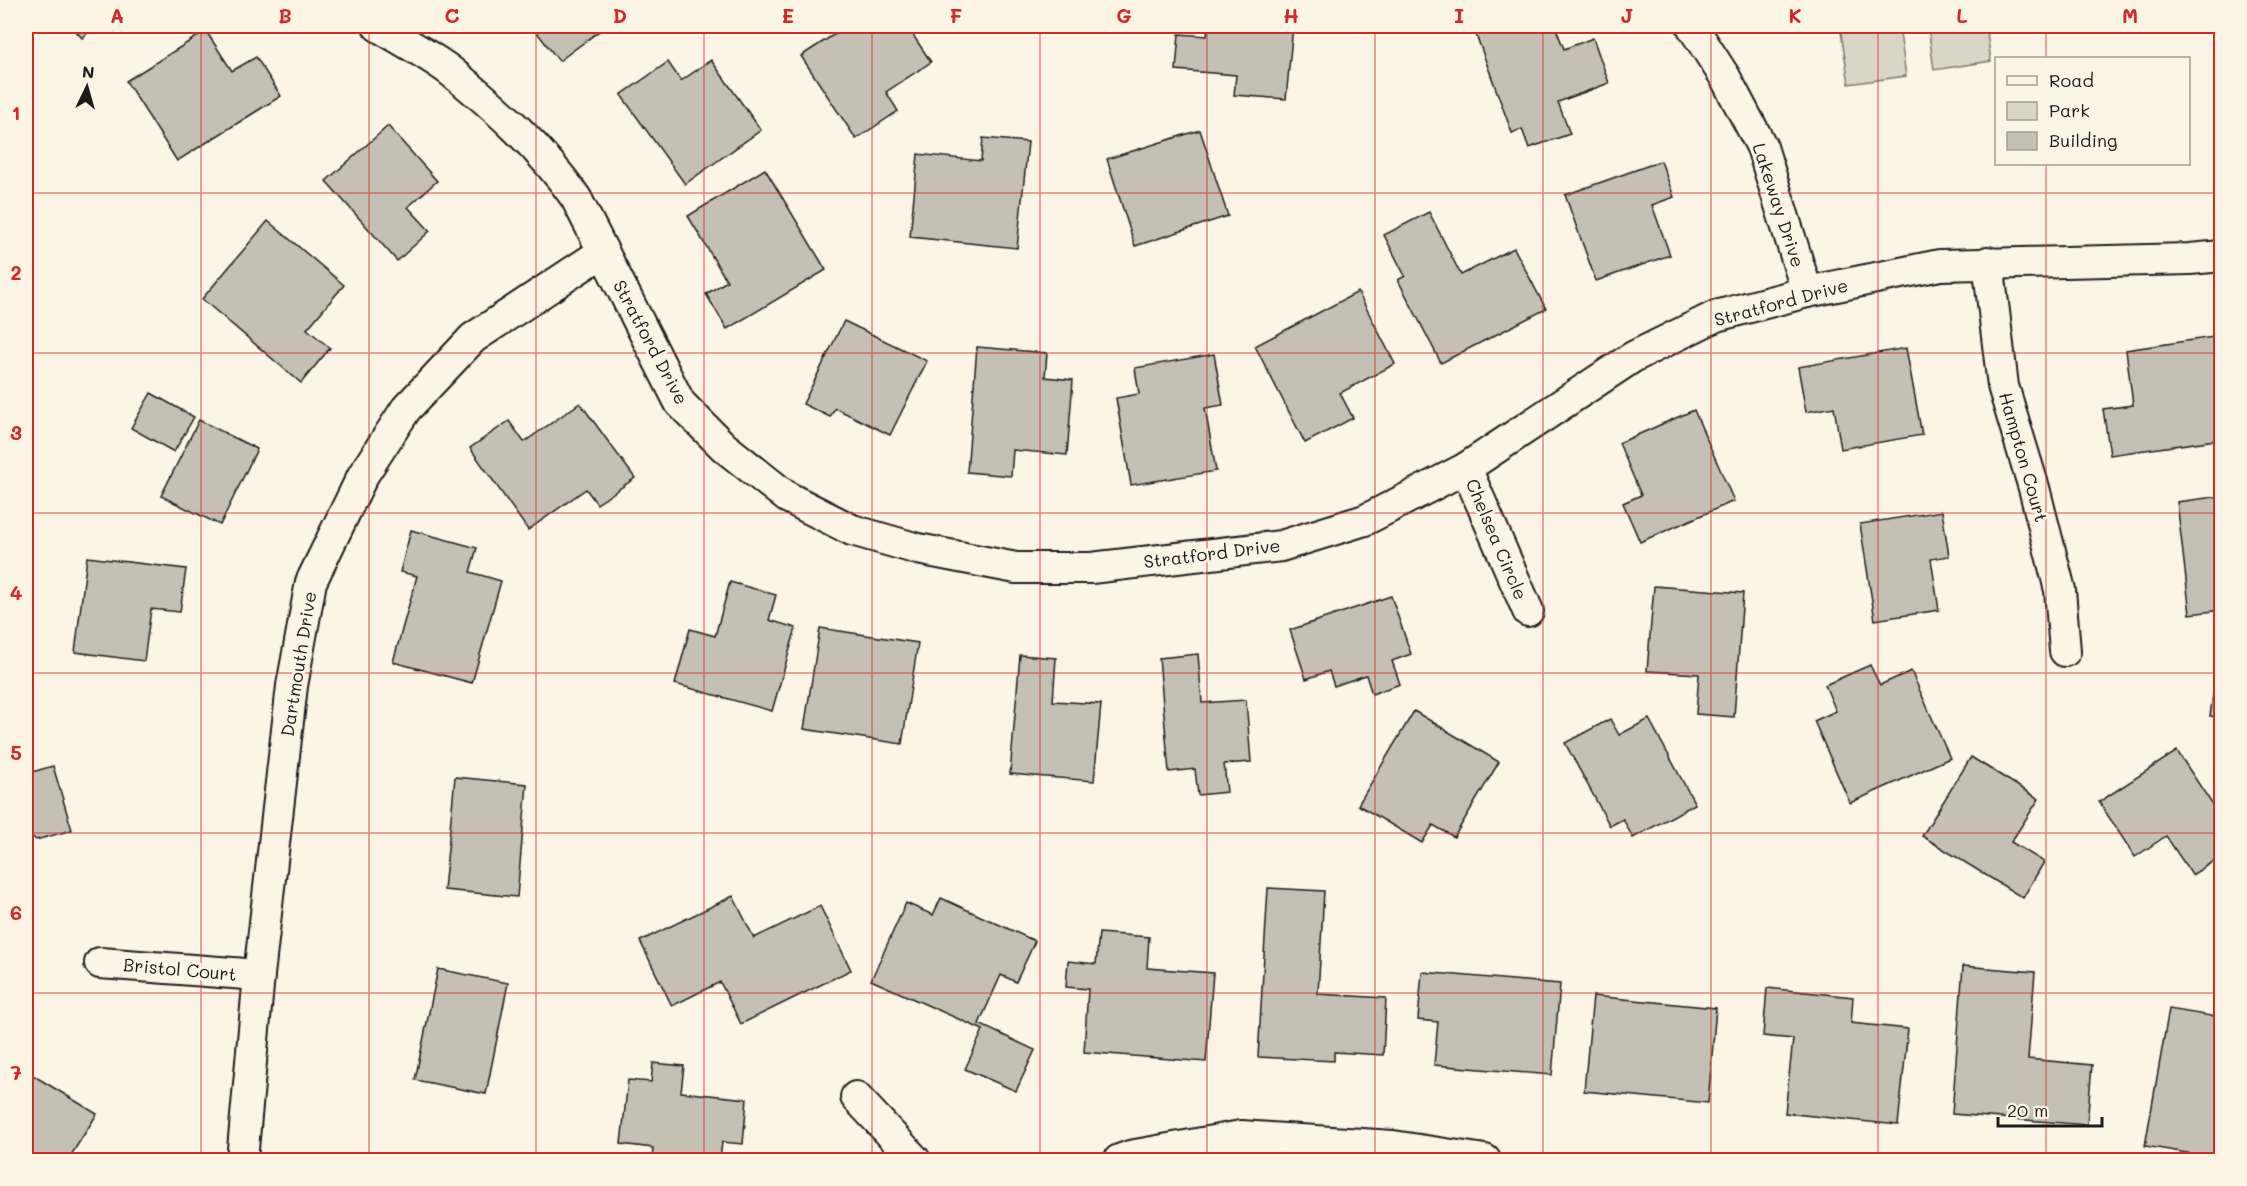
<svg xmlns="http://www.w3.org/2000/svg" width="2247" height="1186" viewBox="0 0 2247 1186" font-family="Mali,sans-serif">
  <rect width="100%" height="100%" fill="#fcf5e5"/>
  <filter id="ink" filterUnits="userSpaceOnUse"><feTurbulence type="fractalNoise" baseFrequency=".0167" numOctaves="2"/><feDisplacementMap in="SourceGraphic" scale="12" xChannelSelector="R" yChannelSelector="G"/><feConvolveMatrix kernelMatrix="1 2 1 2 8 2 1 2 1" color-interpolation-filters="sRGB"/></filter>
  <g filter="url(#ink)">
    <!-- green -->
    <g fill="#dbd5c8" stroke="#7c7872" stroke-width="1.5">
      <polygon points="1840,26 1899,26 1906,76 1849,84"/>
      <polygon points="1928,26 1986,26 1991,61 1934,70"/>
    </g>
    <!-- building -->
    <g fill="#c4c0b3" stroke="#1c1c1c" stroke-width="1.5">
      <polygon points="71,26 96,26 82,38"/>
      <polygon points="532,26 606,26 559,61"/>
      <polygon points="847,26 907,26 931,62 886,92 898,111 856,139 801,56"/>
      <polygon points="1208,26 1293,26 1286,99 1234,95 1236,75 1176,70 1179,34 1207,36"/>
      <polygon points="1483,26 1555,26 1564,49 1593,38 1609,83 1558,102 1570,134 1529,148 1522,129 1512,133 1474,29"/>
      <polygon points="206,31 232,71 256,57 281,96 177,161 126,81"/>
      <polygon points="711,60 761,130 685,184 621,95 668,62 681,81"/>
      <polygon points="388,126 437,181 408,207 430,231 397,261 326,181"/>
      <polygon points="1200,130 1228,216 1135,246 1107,159"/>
      <polygon points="983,138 1028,142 1017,248 910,237 918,154 981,161"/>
      <polygon points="1661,161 1674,197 1652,205 1670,255 1596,281 1565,195"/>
      <polygon points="765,169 826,270 727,329 706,294 727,281 688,216"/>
      <polygon points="1429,212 1461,275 1514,248 1546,309 1441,363 1398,280 1405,276 1384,235"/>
      <polygon points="268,221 344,285 307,329 330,348 301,383 202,299"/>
      <polygon points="1358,292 1395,364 1340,393 1353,418 1305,443 1255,346"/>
      <polygon points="844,321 927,361 890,435 835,408 830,417 803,404"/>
      <polygon points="2213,337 2218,369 2222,369 2222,439 2110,455 2103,409 2133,405 2126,350"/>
      <polygon points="977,347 1047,353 1045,377 1073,380 1067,455 1013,450 1011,476 967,472"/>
      <polygon points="1906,348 1922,435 1841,449 1834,407 1806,412 1798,367"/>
      <polygon points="1214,354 1223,405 1205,408 1216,471 1131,485 1116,398 1139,394 1135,368"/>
      <polygon points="151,393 194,417 174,452 131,428"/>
      <polygon points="580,403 635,478 597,504 586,489 528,530 470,448 509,421 524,442"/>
      <polygon points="1694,410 1734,501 1640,542 1623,503 1641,495 1619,443"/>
      <polygon points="199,420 257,449 220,525 161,496"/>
      <polygon points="2222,496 2222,610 2190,614 2177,502"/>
      <polygon points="1942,511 1949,556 1931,559 1939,610 1875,620 1860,524"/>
      <polygon points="411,530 477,548 470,572 501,581 472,683 393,662 417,576 400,572"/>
      <polygon points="87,557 186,569 180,612 151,609 144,661 75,652"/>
      <polygon points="730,582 776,595 769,620 796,628 772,711 675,684 690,629 715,636"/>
      <polygon points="1654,586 1743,593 1734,717 1696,714 1699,674 1647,671"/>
      <polygon points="1391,596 1411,654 1392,661 1400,684 1372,694 1366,675 1334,686 1329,671 1306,679 1290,630"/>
      <polygon points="820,628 918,643 902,744 804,729"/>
      <polygon points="2222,633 2222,718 2210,716"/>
      <polygon points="1198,654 1202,703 1246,700 1251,762 1224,764 1227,792 1198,795 1195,769 1169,772 1159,658"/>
      <polygon points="1020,655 1056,658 1053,701 1101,704 1094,781 1010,774"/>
      <polygon points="1870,665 1880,685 1911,671 1950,758 1850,803 1814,721 1836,711 1825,685"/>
      <polygon points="1414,711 1499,762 1454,837 1433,825 1422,843 1358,805"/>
      <polygon points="1610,719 1619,735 1649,719 1695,804 1633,838 1623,819 1610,826 1565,743"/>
      <polygon points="2177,751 2222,819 2222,856 2192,875 2166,836 2135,857 2099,802"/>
      <polygon points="1971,757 2039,799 2011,842 2044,862 2023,898 1922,836"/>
      <polygon points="53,766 72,830 36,840 30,835 26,836 26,769 29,773"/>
      <polygon points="455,777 527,784 517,897 444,890"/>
      <polygon points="1268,888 1324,891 1318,994 1386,998 1383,1055 1334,1052 1334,1061 1258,1057"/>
      <polygon points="733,896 754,938 820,906 851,970 741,1024 720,982 672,1006 640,941"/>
      <polygon points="941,898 1035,941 1016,982 1001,975 979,1024 1035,1050 1016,1091 965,1069 983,1030 871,980 906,903 933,915"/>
      <polygon points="1099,933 1149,937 1147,968 1213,973 1206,1062 1084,1052 1088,989 1066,987 1068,961 1096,964"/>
      <polygon points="1963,966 2035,972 2028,1059 2092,1065 2087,1125 1952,1114"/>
      <polygon points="438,969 508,983 486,1094 415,1080"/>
      <polygon points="1422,972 1560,984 1552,1075 1434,1065 1438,1022 1418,1020"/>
      <polygon points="1767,988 1853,997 1851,1023 1908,1029 1898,1125 1785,1113 1793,1039 1763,1036"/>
      <polygon points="2222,992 2222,1159 2145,1146 2169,1009 2217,1017"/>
      <polygon points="1593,996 1716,1008 1708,1103 1584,1091"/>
      <polygon points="653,1063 684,1066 681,1092 747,1099 743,1144 722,1142 720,1160 652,1160 653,1148 621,1144 628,1080 651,1082"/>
      <polygon points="26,1071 97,1114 68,1160 26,1160"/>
    </g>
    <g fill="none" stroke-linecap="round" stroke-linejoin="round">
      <!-- street casing -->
      <g stroke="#1c1c1c" stroke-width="34">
        <g id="street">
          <path d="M378 26C401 40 427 54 449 70 497 108 541 148 576 198L680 403 724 447 787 497 852 530 918 549 1016 568H1091L1281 546 1365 520 1466 468 1633 357 1716 316 1807 292 1940 265 2190 259 2222 256"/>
          <polyline points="1692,26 1725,77 1762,147 1807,292"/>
          <polyline points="1988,262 2003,386 2034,488 2060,590 2065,651"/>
          <polyline points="1466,468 1528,611"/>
          <polyline points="100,963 259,975"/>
          <polyline points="856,1097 915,1160"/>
          <polyline points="242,1160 259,975 292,686 311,582 363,475 406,409 473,338 603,252"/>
          <polyline points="1119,1160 1130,1156 1241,1136 1393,1146 1485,1160"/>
        </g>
      </g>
      <!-- street -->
      <use href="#street" stroke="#fcf5e5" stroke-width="30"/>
    </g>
  </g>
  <!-- grid -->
  <path fill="none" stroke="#d62828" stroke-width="1.5" stroke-opacity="0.55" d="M201 26V1160M369 26V1160M536 26V1160M704 26V1160M872 26V1160M1040 26V1160M1207 26V1160M1375 26V1160M1543 26V1160M1711 26V1160M1878 26V1160M2046 26V58M2046 164V1160M26 193H2222M26 353H2222M26 513H2222M26 673H2222M26 833H2222M26 993H2222"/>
  <g text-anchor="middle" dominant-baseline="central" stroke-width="6" stroke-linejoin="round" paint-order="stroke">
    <!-- street labels -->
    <g font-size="18" fill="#1c1c1c" stroke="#fcf5e5">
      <text transform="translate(1779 205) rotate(72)">Lakeway Drive</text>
      <text transform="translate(1781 302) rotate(-15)">Stratford Drive</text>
      <text transform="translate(651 342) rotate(62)">Stratford Drive</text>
      <text transform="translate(2024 457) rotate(74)">Hampton Court</text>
      <text transform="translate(1497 539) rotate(67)">Chelsea Circle</text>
      <text transform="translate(1212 553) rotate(-7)">Stratford Drive</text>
      <text transform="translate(298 664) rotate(-81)">Dartmouth Drive</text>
      <text transform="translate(180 969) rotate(5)">Bristol Court</text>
    </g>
  </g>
  <!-- margin -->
  <rect width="2247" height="1186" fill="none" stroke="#fcf5e5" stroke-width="66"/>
  <!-- legend -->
  <rect x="1995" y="57" width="195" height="108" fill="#fcf5e5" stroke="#a29e95" stroke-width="1.5"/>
  <rect x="2007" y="76" width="30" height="9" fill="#fcf5e5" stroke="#a29e95" stroke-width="1.5"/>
  <text x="2049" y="87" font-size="18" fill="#1c1c1c">Road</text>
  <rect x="2007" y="102" width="30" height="18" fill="#dbd5c8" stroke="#a29e95" stroke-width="1.5"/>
  <text x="2049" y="117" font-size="18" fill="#1c1c1c">Park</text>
  <rect x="2007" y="132" width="30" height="18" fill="#c4c0b3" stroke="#a29e95" stroke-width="1.5"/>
  <text x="2049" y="147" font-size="18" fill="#1c1c1c">Building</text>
  <!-- north arrow -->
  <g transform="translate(87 87) rotate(5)" stroke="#fcf5e5" stroke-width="4.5" paint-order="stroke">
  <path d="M0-4.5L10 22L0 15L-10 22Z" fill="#1c1c1c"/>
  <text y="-9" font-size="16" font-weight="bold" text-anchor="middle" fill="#1c1c1c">N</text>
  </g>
  <!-- scale -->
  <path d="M1998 1117v9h104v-9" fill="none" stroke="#1c1c1c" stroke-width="3"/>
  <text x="2007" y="1117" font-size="18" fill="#1c1c1c" stroke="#fcf5e5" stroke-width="4.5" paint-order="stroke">20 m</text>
  <rect x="33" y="33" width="2181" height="1120" fill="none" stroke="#d62828" stroke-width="2"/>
  <g font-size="20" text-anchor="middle" font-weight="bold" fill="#d62828">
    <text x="117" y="23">A</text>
    <text x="285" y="23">B</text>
    <text x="452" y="23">C</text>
    <text x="620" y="23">D</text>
    <text x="788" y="23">E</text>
    <text x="956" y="23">F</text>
    <text x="1124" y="23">G</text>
    <text x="1291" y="23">H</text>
    <text x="1459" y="23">I</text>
    <text x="1627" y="23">J</text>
    <text x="1795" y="23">K</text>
    <text x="1962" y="23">L</text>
    <text x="2130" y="23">M</text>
    <text x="16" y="120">1</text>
    <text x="16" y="280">2</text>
    <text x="16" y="440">3</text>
    <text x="16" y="600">4</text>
    <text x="16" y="760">5</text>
    <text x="16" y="920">6</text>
    <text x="16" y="1080">7</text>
  </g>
</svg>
